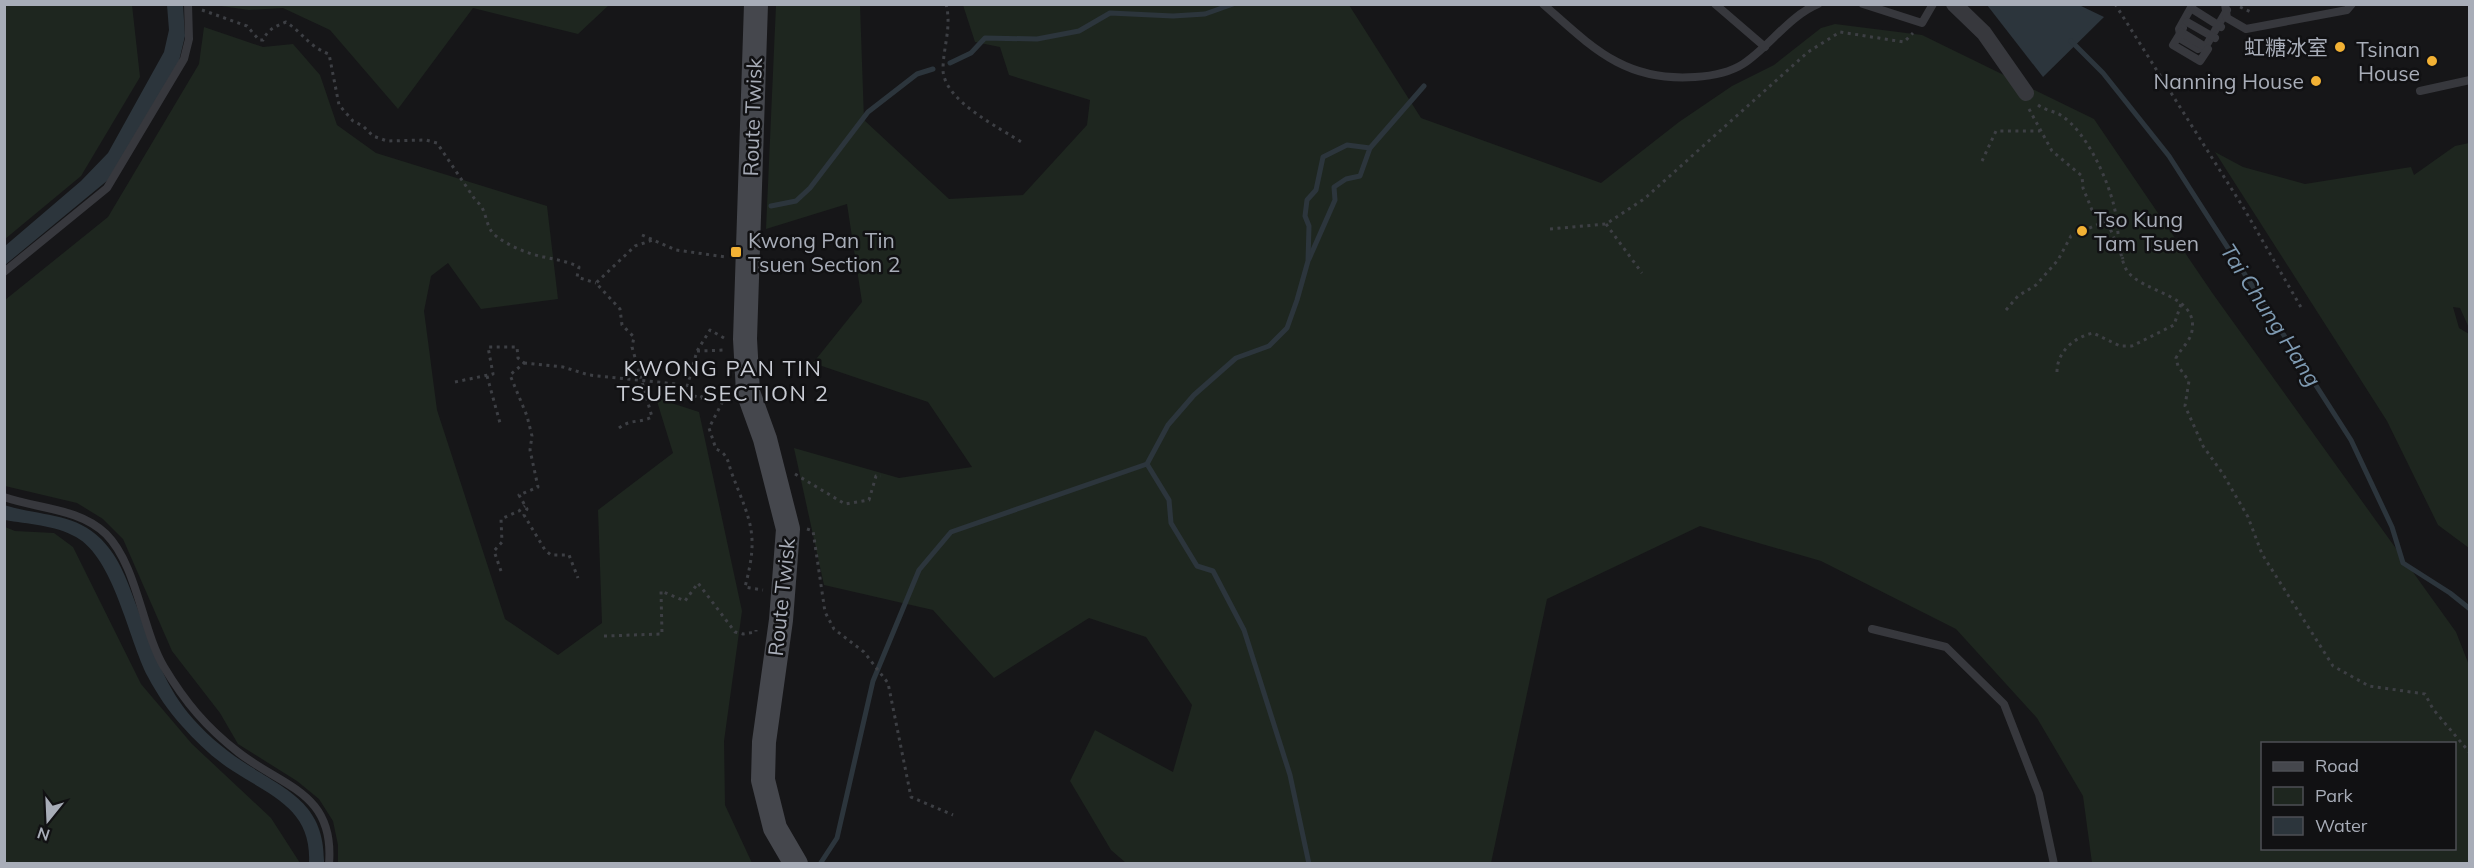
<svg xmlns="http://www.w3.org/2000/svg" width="2474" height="868" viewBox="0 0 2474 868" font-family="Mulish,'Noto Sans TC',sans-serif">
  <rect width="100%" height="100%" fill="#161618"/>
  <!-- green -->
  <g fill="#1e261f" fill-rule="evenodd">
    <polygon points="5,4 132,5 140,77 81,176 5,239"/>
    <polygon points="214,5 609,5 578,34 473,8 398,109 330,30 283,8 249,10"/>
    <path d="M776 5H860L864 120 949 199 1023 195 1087 125 1090 100 1009 75 1000 47 975 42 963 5H1349L1421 118 1601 183 1679 122 1732 86 1774 65 1821 28 1835 24 1922 35 2094 119 2213 294 2456 632 2469 665V863H2092L2083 796 2037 718 1956 629 1821 561 1700 526 1547 599 1491 863H1126L1111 850 1070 781 1095 730 1173 772 1192 705 1146 637 1089 618 994 678 933 610 824 585 794 448 899 478 972 467 928 402 813 363 862 302 847 204 766 229ZM2262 744H2454V848H2262Z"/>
    <polygon points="204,27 263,47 293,44 320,75 337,125 376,153 547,206 558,299 481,309 448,263 431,276 424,311 437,410 505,619 558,655 602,623 598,510 673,453 656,398 699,412 742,611 724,741 725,805 752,863 338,863 338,845 333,821 319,799 297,781 238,744 220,713 172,651 123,539 103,519 77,503 5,486 5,300 108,217 199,64"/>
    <polygon points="2469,143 2469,328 2460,308 2453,307 2459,328 2469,334 2469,548 2438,525 2387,421 2215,152 2243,167 2305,184 2411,167 2414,175 2455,146"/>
    <polygon points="5,527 15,531 54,533 73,547 141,684 192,744 271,818 300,863 5,863"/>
  </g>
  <!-- water -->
  <g fill="#2c353c">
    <polygon points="167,5 183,5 185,36 179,61 108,180 5,265 5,246 81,181 108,153 164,52 169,30"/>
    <polygon points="1987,5 2079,5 2104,17 2043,77"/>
    <path d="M4 505C38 516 74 512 101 539 120 558 128 583 137 607 151 644 163 682 188 713 203 731 222 748 242 761 286 790 325 802 324 863H309C312 809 271 796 233 771 214 759 197 743 182 726 169 712 157 694 148 677 128 638 114 558 76 537 55 525 27 524 5 520Z"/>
  </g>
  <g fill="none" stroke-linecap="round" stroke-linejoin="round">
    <!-- stream -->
    <g stroke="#2c353c" stroke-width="5">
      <polyline points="2071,41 2103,73 2169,156 2351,440 2392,527 2403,563 2450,593 2470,609"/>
      <polyline points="950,63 971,53 985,38 1037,39 1079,31 1110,13 1173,16 1205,14 1233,4"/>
      <polyline points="771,206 796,201 810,188 868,112 917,74 933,69"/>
      <polyline points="1309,259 1335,200 1334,187 1346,179 1360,176 1370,148"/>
      <polyline points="1147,464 1169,500 1171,523 1197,566 1213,571 1244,630 1290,775 1309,864"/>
      <polyline points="820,864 837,838 873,681 919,570 951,532 1147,464 1168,425 1194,395 1236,358 1269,346 1287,328 1297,300 1308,261 1309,226 1305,216 1307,200 1316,190 1323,157 1347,145 1370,148 1424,86"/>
    </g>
    <!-- path -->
    <g stroke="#3d3f44" stroke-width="3" stroke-dasharray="3 4.5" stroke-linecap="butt">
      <path d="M946 4C952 27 943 47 943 70 944 101 1000 128 1023 143"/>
      <polyline points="2115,4 2243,207 2302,309"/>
      <polyline points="2240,7 2253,13"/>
      <path d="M202 10 247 26 259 40H263C268 29 276 26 286 22 304 34 308 46 329 54L339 105 353 121 363 126 373 136 387 141 426 140 437 143 476 201C488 209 484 227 496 236 509 246 528 254 544 257 557 260 567 261 579 267L577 277 596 283"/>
      <path d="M2038 105C2046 111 2055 111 2062 116 2087 133 2107 178 2114 206 2119 225 2117 251 2126 269 2140 294 2203 293 2191 335 2188 343 2180 350 2176 358L2178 366 2189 381 2185 406 2203 446 2223 474 2248 517 2262 554 2333 666 2369 686 2425 694 2433 709 2470 753"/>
      <polyline points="2029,109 2052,151 2082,176 2083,188 2092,210 2109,226 2123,259"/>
      <polyline points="1982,161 1996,131 2040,131"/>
      <polyline points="1606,224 1642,273"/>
      <polyline points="1550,229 1606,224 1644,199 1808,52 1840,32 1904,42 1913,33"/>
      <polyline points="642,235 676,250 726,257"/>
      <polyline points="2006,310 2018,296 2036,285 2058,260 2071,236 2106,221"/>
      <polyline points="724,338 710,330 697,351 687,387 691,395 701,398 704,392 728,393"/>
      <polyline points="697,351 726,350"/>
      <polyline points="524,363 563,367 589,375 676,384 687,387"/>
      <path d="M2057 372C2057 351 2075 337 2093 333L2120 346H2132L2174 325 2181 304"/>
      <polyline points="487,376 500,423"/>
      <polyline points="455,382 493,374 488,347 517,347 518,358 524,363 510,375 527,416 532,436 530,450 538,487 519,495 527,509 524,515 545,550 551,555 569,555 578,578"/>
      <path d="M726 395 709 428 716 449C729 454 728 464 732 474 751 523 759 534 745 587L763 590"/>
      <path d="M619 428C630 419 641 423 652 417L632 347 634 337 622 325 620 309 596 283 635 246 653 240"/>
      <polyline points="795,474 845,504 869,500 876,476 881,476"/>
      <polyline points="807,529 813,531 825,612 834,629 864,652 888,683 911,797 953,815"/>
      <polyline points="501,571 494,551 502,542 501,519 519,511 525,506"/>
      <polyline points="604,636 662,634 661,591 685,601 698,583 735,632 743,634 756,632 756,630"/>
      <polyline points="909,864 916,864"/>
    </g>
    <!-- service -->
    <g stroke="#37383d" stroke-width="8">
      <path d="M1543 4C1592 47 1624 82 1695 77 1711 76 1729 73 1743 64 1769 47 1789 16 1818 4"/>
      <polyline points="1715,4 1765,47"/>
      <polyline points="1863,4 1922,23 1933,4"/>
      <polyline points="2193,4 2179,29 2181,39 2198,49 2206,46 2227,10"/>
      <polyline points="2225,4 2227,18 2246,29 2347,10 2352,4"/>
      <polyline points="2194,10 2221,27"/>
      <polyline points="2187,22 2215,38"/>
      <polyline points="2183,28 2181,32 2202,45"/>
      <polyline points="2181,32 2173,45 2200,61 2208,49"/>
      <polyline points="2420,91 2470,80"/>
      <polyline points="4,272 107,188 184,59 189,39 188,4"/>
      <path d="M4 497C38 509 79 508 106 534 137 565 142 630 164 667 185 702 206 727 238 752 282 787 335 792 329 864"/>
      <polyline points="1872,629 1946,647 2004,704 2039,794 2054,864"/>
    </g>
    <!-- minor -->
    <polyline stroke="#37383d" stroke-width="16" points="1954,4 1984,33 2026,93"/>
    <!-- secondary -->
    <polyline stroke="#45474d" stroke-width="24" points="756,4 745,339 748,392 765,439 788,529 781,620 764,742 763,780 775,828 796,864"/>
  </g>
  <!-- markers -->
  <g fill="#f2b134" stroke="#111113" stroke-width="2">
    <circle cx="2340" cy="47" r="6"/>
    <circle cx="2432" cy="61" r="6"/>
    <circle cx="2316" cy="81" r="6"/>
    <circle cx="2082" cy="231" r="6"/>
    <rect x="730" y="246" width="12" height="12" rx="3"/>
  </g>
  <g text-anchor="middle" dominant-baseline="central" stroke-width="5" stroke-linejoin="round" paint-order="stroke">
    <!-- poi labels -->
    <g font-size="21" fill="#a8adb8" stroke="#111113" text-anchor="end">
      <text x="2328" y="47">虹糖冰室</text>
      <text x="2420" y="49">Tsinan<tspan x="2420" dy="24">House</tspan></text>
      <text x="2304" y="81">Nanning House</text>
      <text x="2094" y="219" text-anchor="start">Tso Kung<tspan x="2094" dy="24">Tam Tsuen</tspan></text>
      <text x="748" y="240" text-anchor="start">Kwong Pan Tin<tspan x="748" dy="24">Tsuen Section 2</tspan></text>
    </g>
    <!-- street labels -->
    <g font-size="21" fill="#a8adb8" stroke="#111113">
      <text transform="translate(752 117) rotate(-88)">Route Twisk</text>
      <text transform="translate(781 597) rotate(-84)">Route Twisk</text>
    </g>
    <!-- water labels -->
    <g font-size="22" font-style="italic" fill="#7f9bb3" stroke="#111113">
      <text transform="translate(2271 315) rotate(57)">Tai Chung Hang</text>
    </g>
    <!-- neighbourhood labels -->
    <g font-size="22" letter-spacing="1.5" fill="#c9ccd4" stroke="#111113">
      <text x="723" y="368">KWONG PAN TIN<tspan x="723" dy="25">TSUEN SECTION 2</tspan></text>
    </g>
  </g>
  <!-- border -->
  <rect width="2474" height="868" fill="none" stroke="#a8adb8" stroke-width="12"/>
  <!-- legend -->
  <rect x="2261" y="742" width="195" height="108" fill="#111113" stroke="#4d4f55" stroke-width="1.5"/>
  <rect x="2273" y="762" width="30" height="9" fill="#45474d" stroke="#4d4f55" stroke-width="1.5"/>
  <text x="2315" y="772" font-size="18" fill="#a8adb8">Road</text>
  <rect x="2273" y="787" width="30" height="18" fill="#1e261f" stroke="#4d4f55" stroke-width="1.5"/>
  <text x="2315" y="802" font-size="18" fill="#a8adb8">Park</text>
  <rect x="2273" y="817" width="30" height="18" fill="#2c353c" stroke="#4d4f55" stroke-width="1.5"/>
  <text x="2315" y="832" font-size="18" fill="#a8adb8">Water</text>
  <!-- north arrow -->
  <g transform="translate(48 820) rotate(198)" stroke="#111113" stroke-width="4.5" paint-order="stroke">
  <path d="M0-4.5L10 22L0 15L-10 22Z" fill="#a8adb8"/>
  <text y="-9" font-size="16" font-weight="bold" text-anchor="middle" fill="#a8adb8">N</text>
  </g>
</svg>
